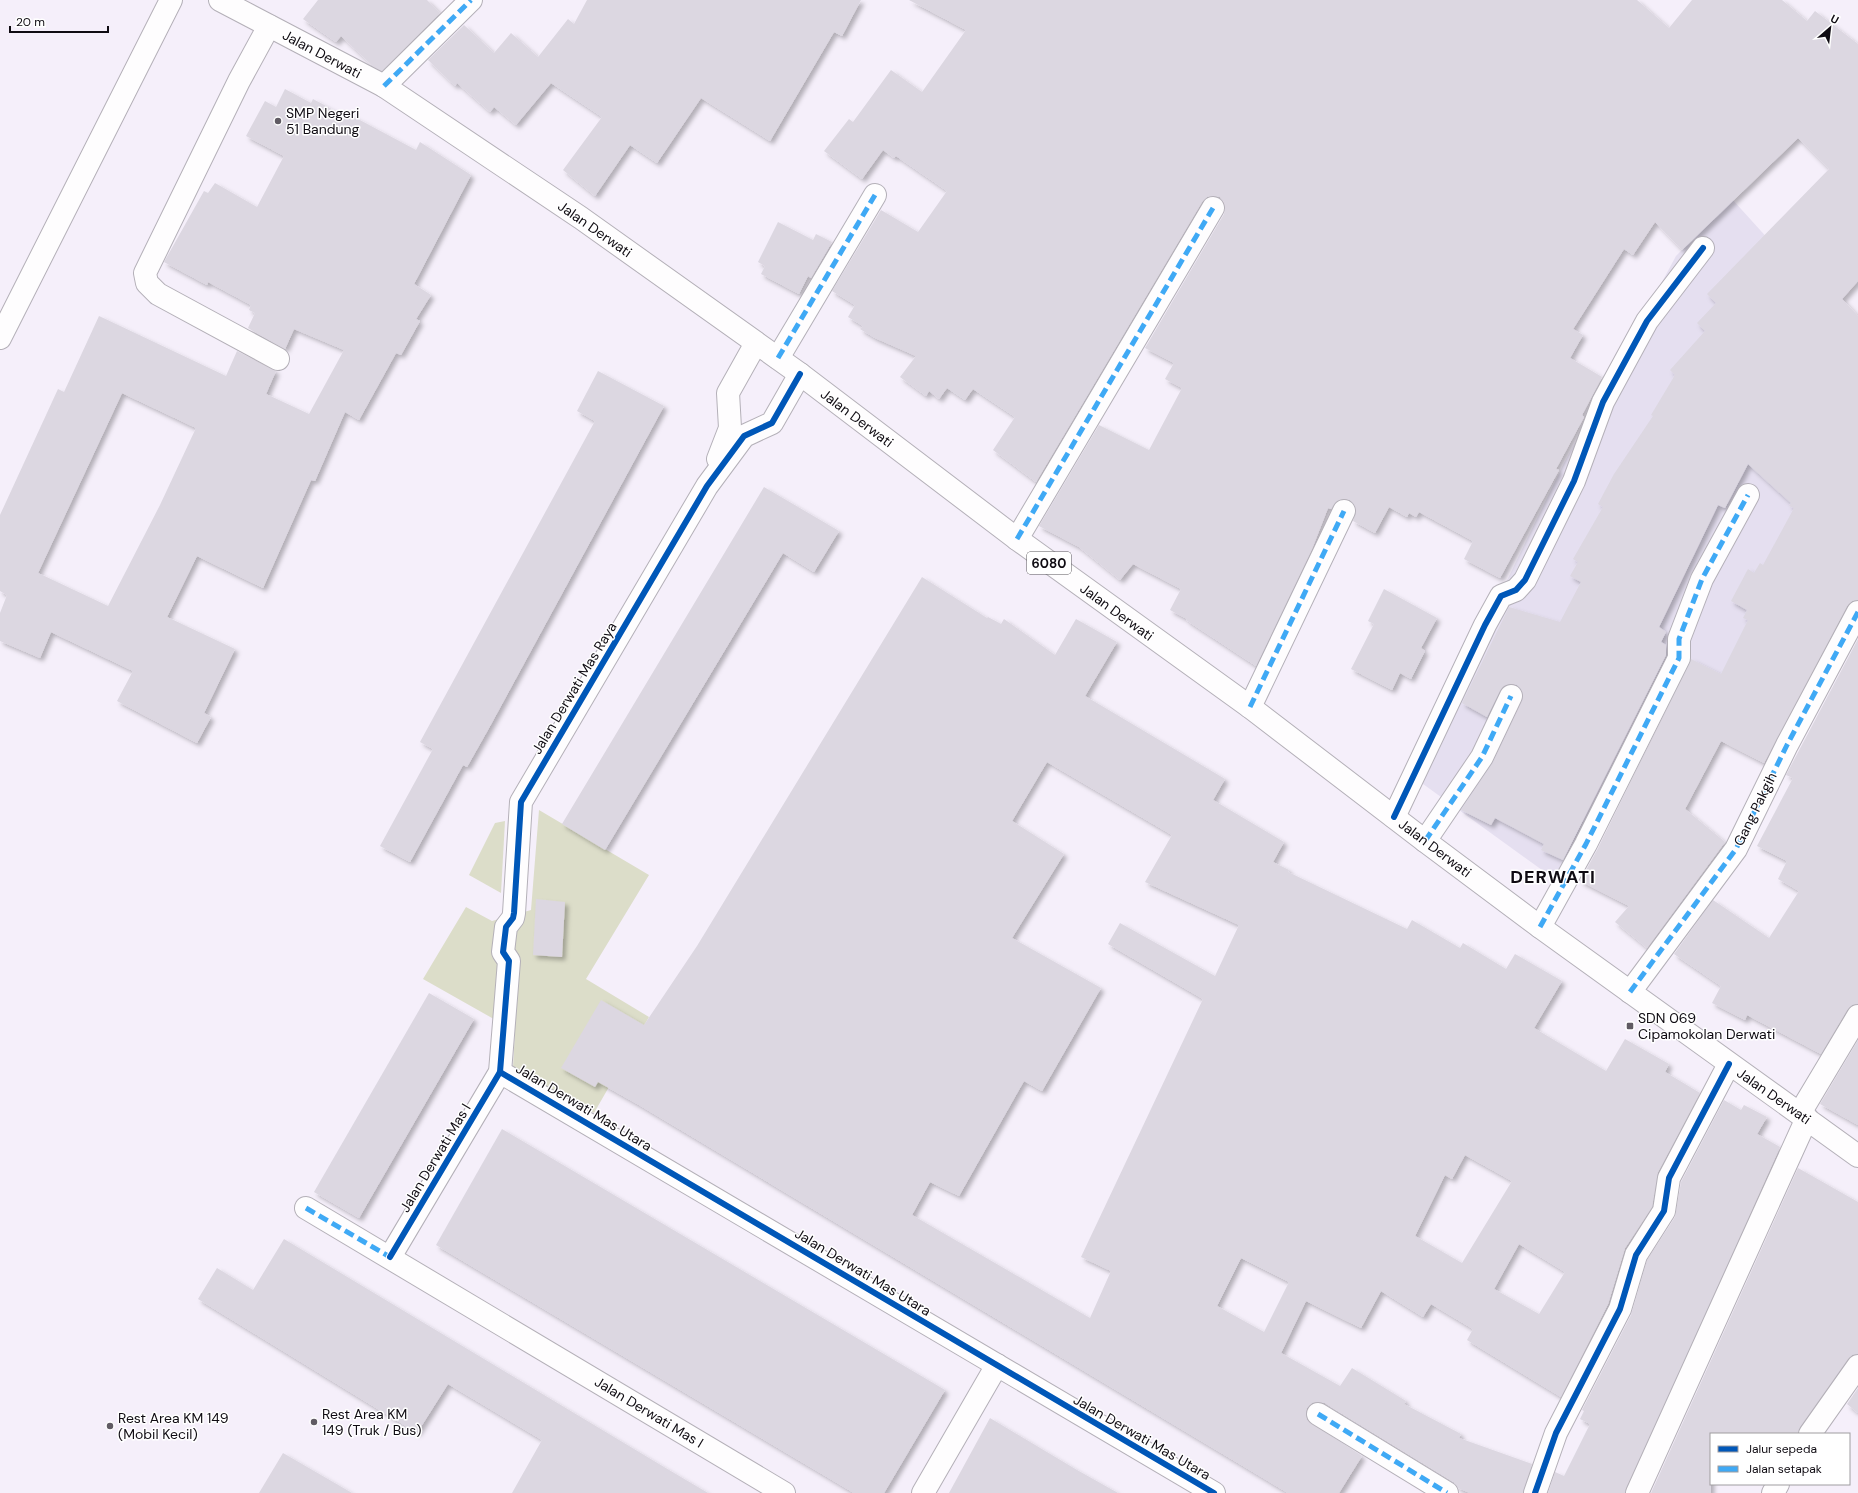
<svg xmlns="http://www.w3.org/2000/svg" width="1858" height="1493" viewBox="0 0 1858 1493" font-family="'DM Sans',sans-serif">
  <defs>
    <filter id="shadow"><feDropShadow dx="3.5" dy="3.5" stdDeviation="2" flood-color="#0004"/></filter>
  </defs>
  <rect width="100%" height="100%" fill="#f5effa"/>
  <!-- industrial -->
  <polygon fill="#e5dff0" points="1732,199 1858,338 1713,728 1661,695 1560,883 1412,776 1564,463 1676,256"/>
  <!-- green -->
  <g fill="#dcddc9">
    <polygon points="539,810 649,875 586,979 649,1017 594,1113 513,1067 515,1031 423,979 466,907 492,921 531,910"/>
    <polygon points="505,821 501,893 469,875 495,823"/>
  </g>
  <!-- building -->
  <g fill="#dcd7e1" fill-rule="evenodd" filter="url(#shadow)">
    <polygon points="318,0 427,0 440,13 382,71 374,67 341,36 336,42 303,19"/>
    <polygon points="587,0 861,0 842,36 834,32 770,141 701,98 657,163 630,145 595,196 563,170 602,117 551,83 516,125 494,107 490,112 457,83 455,86 428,60 464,25 494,53 511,33 538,57 568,19 574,24"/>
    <polygon points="909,0 1637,0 1669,28 1692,0 1782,0 1807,21 1815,11 1858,44 1858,281 1842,299 1858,316 1858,600 1852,601 1847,606 1764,763 1721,741 1685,809 1725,842 1647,948 1615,922 1629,906 1580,881 1597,850 1691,659 1721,674 1748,620 1743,618 1747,610 1731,601 1748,569 1754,573 1760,563 1763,565 1794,508 1789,506 1791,503 1748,464 1725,508 1718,505 1659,627 1666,632 1661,642 1666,645 1666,655 1563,860 1541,850 1544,844 1495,818 1491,825 1461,810 1493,762 1522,701 1523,695 1521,689 1517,685 1510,684 1504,686 1500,691 1487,717 1462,703 1509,607 1560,622 1581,582 1570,576 1578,562 1573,559 1603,507 1598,504 1614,474 1653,416 1651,415 1675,375 1670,370 1705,331 1697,323 1716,303 1707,294 1829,169 1798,138 1682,250 1655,222 1633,255 1624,249 1573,329 1583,335 1570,358 1602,377 1582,415 1584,417 1556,469 1559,470 1500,578 1464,559 1473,541 1419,512 1416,517 1409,513 1407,517 1389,507 1375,533 1353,521 1356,510 1354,504 1350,500 1343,499 1337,501 1331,509 1328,508 1312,549 1256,666 1186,620 1187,619 1170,610 1181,589 1133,564 1120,580 1079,547 1039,526 1099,425 1149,450 1182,388 1165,379 1174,363 1145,348 1224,214 1225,208 1224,202 1220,197 1213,196 1207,197 1202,202 1036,482 993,450 1015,417 973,389 965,400 947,388 939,399 929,391 926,396 900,377 916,356 875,338 860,329 863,326 848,317 855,305 832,291 881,210 918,232 947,191 896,156 894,158 883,150 862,179 824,151 849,119 853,122 891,70 922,92 966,30"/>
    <path d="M285 89 311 103 313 99 339 113 341 110 416 150 420 142 471 175 414 284 431 295 416 319 420 321 401 355 396 353 359 420 345 412 315 481 311 480 263 588 197 556 167 617 235 649 204 713 211 717 197 743 117 701 133 671 51 632 40 658 0 641V613L7 595 0 591V515L58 389 64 392 99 316 226 376 237 351 276 371 266 394 309 414 344 350 294 329 285 349 248 328 255 313 249 310 251 305 208 282 207 285 164 262 204 191 208 193 215 183 257 207 284 156 246 136 265 101 276 107ZM122 393 196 428 160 505 108 606 38 573Z"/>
    <polygon points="778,222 813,240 816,234 832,242 811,278 808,276 799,294 761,274 765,266 758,262"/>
    <polygon points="598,371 664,406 489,728 467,767 463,765 410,862 380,846 433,749 420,742 595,421 577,411"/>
    <polygon points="764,487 839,531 814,572 783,553 605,850 562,824"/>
    <path d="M922 577 987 618 988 617 1001 624 1004 619 1055 655 1076 619 1117 642 1085 696 1225 779 1213 800 1284 842 1273 862 1289 870 1288 872 1407 929 1412 920 1460 948 1463 943 1506 969 1515 954 1562 981 1534 1028 1606 1071 1625 1039 1669 1064 1665 1072 1700 1093 1658 1172 1652 1207 1625 1248 1608 1304 1561 1397 1467 1340 1473 1329 1431 1304 1423 1317 1381 1291 1361 1328 1306 1301 1281 1353 1340 1386 1352 1368 1406 1401 1404 1404 1461 1434 1459 1438 1532 1464 1523 1493H1470L1458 1488 1454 1482 1325 1403 1318 1402 1312 1403 1307 1408 1306 1414 1307 1420 1362 1456 1339 1493H1288L639 1105 598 1082 595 1087 561 1068 601 1000 644 1025 697 946ZM1047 762 1172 835 1145 882 1239 925 1215 976 1120 923 1108 944 1203 999 1081 1257 1111 1271 1090 1318 912 1215 930 1182 959 1196 1024 1081 1042 1091 1101 988 1012 938 1064 854 1012 821ZM1465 1155 1512 1181 1462 1263 1415 1236 1445 1175 1452 1179ZM1519 1244 1565 1272 1539 1314 1494 1289ZM1241 1258 1289 1282 1264 1332 1217 1306Z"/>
    <polygon points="1384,589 1437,618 1421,648 1425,651 1411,679 1400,673 1392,690 1351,669 1374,624 1368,621"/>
    <polygon points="1858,639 1858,1004 1852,1005 1847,1010 1821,1054 1747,1015 1745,1020 1712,1003 1721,986 1674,954 1713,900 1769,938 1799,891 1778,879 1787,861 1757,846 1793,778 1786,775"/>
    <polygon points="536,899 565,902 562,957 533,955"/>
    <polygon points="429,993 474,1019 359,1218 314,1192"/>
    <polygon points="1858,1040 1858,1125 1820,1104"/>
    <polygon points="1724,1100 1741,1110 1744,1105 1767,1117 1757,1134 1780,1147 1625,1493 1548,1493 1555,1472 1564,1476 1590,1424 1580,1419 1584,1411 1582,1410 1631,1315 1647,1260 1675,1217 1681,1182"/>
    <polygon points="502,1129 945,1390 884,1493 854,1493 436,1245"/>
    <polygon points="1798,1168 1858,1202 1858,1354 1852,1355 1848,1359 1800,1427 1798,1434 1711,1434 1711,1493 1651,1493"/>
    <polygon points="284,1239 664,1467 708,1493 512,1493 542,1440 448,1384 417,1433 198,1299 217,1268 253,1290"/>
    <polygon points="1858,1388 1858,1413 1847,1404"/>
    <polygon points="990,1418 1077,1470 1118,1493 949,1493"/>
    <polygon points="283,1453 352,1493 259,1493"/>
  </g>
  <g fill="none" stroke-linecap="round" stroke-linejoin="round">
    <!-- minor casing -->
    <g stroke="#b4b0b8" stroke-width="24">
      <g id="minor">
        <polyline points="269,26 239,81 145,273 147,283 158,294 278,359"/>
        <polyline points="384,86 471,0"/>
        <polyline points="0,338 171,0"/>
        <polyline points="778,358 875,195"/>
        <polyline points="718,459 730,428 728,393 756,343"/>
        <polyline points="1017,539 1213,208"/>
        <polyline points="1250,707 1344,511"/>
        <polyline points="1394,817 1485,625 1501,596 1516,590 1525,580 1574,481 1603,402 1647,321 1703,248"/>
        <polyline points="1425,841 1482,757 1511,696"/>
        <polyline points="1540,927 1586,844 1679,658 1679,639 1702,579 1748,495"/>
        <polyline points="1630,992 1736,849 1787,745 1858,612"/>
        <polyline points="500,1072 1214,1493"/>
        <polyline points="1800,1113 1858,1016"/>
        <polyline points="306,1208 784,1493"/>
        <polyline points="390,1257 500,1072 509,961 503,952 506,927 513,918 514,913 521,802 707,486 744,436 772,423 800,374"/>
        <polyline points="1318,1414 1447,1493"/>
        <polyline points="1810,1434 1858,1366"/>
        <polyline points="923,1493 997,1365"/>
        <polyline points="1535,1493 1556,1433 1620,1309 1636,1255 1664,1211 1669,1178 1729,1064"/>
        <polyline points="1637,1493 1807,1118"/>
        <polyline points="1773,1493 1778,1484"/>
      </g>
    </g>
    <!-- major casing -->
    <g stroke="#b4b0b8" stroke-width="24">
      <polyline id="major" points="220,0 384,86 581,218 800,374 1017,539 1250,707 1425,841 1540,927 1858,1156"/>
    </g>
    <!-- minor -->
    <use href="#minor" stroke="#fefdfe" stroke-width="22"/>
    <!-- major -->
    <use href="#major" stroke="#fefdfe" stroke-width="22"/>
    <!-- quiet -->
    <g stroke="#3fa9f5" stroke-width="5" stroke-dasharray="10 5" stroke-linecap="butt">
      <polyline points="384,86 471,0"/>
      <polyline points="778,358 875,195"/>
      <polyline points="1017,539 1213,208"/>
      <polyline points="1250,707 1344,511"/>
      <polyline points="1425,841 1482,757 1511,696"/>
      <polyline points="1540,927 1586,844 1679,658 1679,639 1702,579 1748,495"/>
      <polyline points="1630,992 1736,849 1787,745 1858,612"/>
      <polyline points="306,1208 390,1257"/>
      <polyline points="1318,1414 1447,1493"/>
    </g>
    <!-- cycleway casing -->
    <g stroke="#fff" stroke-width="8">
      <g id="cycleway">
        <polyline points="1394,817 1485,625 1501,596 1516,590 1525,580 1574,481 1603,402 1647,321 1703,248"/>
        <polyline points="500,1072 1214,1493"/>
        <polyline points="390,1257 500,1072 509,961 503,952 506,927 513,918 514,913 521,802 707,486 744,436 772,423 800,374"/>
        <polyline points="1535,1493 1556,1433 1620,1309 1636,1255 1664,1211 1669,1178 1729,1064"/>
      </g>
    </g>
    <!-- cycleway -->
    <use href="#cycleway" stroke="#0057b8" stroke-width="6"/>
  </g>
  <!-- markers -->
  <g fill="#605b63" stroke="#fff" stroke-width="1.5">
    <circle cx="278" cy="121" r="4"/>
    <rect x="1626" y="1022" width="8" height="8" rx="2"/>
    <circle cx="314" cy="1422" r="4"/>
    <circle cx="110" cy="1426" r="4"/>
  </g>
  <g text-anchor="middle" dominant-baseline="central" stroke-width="3" stroke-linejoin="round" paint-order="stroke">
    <!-- shield labels -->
    <rect fill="#fff" stroke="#575459" stroke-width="1" x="1027" y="552" width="44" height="22" rx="3"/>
    <g font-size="13" font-weight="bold" fill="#0f0b12">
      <text x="1049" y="563">6080</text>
    </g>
    <!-- street labels -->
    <g font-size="14" fill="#0f0b12" stroke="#fff">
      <text transform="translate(322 54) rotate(28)">Jalan Derwati</text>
      <text transform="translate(595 229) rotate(35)">Jalan Derwati</text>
      <text transform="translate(857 418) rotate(37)">Jalan Derwati</text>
      <text transform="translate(1117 612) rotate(36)">Jalan Derwati</text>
      <text transform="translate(574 688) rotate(-59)">Jalan Derwati Mas Raya</text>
      <text transform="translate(1755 809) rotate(-64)">Gang Pakgih</text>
      <text transform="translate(1435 848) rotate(37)">Jalan Derwati</text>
      <text transform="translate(1774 1096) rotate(35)">Jalan Derwati</text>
      <text transform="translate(584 1107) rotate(31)">Jalan Derwati Mas Utara</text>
      <text transform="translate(435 1158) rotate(-59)">Jalan Derwati Mas I</text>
      <text transform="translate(863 1272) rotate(31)">Jalan Derwati Mas Utara</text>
      <text transform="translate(649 1412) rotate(31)">Jalan Derwati Mas I</text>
      <text transform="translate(1142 1437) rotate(30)">Jalan Derwati Mas Utara</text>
    </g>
    <!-- poi labels -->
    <g font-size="14" fill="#0f0b12" stroke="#fff" text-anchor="start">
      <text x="286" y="113">SMP Negeri<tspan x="286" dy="16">51 Bandung</tspan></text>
      <text x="1638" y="1018">SDN 069<tspan x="1638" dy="16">Cipamokolan Derwati</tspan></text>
      <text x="322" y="1414">Rest Area KM<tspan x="322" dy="16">149 (Truk / Bus)</tspan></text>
      <text x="118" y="1418">Rest Area KM 149<tspan x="118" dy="16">(Mobil Kecil)</tspan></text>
    </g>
    <!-- district labels -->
    <g font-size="18" font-weight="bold" letter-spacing="1" fill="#0f0b12" stroke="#fff">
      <text x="1553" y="877">DERWATI</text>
    </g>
  </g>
  <!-- legend -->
  <rect x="1710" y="1433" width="140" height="52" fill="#ffffff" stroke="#9f9da0"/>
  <rect x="1718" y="1446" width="20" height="6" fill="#0057b8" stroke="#9f9da0"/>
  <text x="1746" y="1453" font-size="12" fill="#0f0b12">Jalur sepeda</text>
  <rect x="1718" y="1466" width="20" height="6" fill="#3fa9f5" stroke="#9f9da0"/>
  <text x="1746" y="1473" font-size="12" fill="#0f0b12">Jalan setapak</text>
  <!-- north arrow -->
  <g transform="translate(1830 28) rotate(28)" stroke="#ffffff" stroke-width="3" paint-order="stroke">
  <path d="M0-3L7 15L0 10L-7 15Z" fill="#0f0b12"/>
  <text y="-6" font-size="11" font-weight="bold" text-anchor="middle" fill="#0f0b12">U</text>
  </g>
  <!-- scale -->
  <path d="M10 26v6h98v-6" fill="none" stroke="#0f0b12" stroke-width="2"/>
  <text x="16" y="26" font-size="12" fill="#0f0b12" stroke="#ffffff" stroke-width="3" paint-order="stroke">20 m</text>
</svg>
